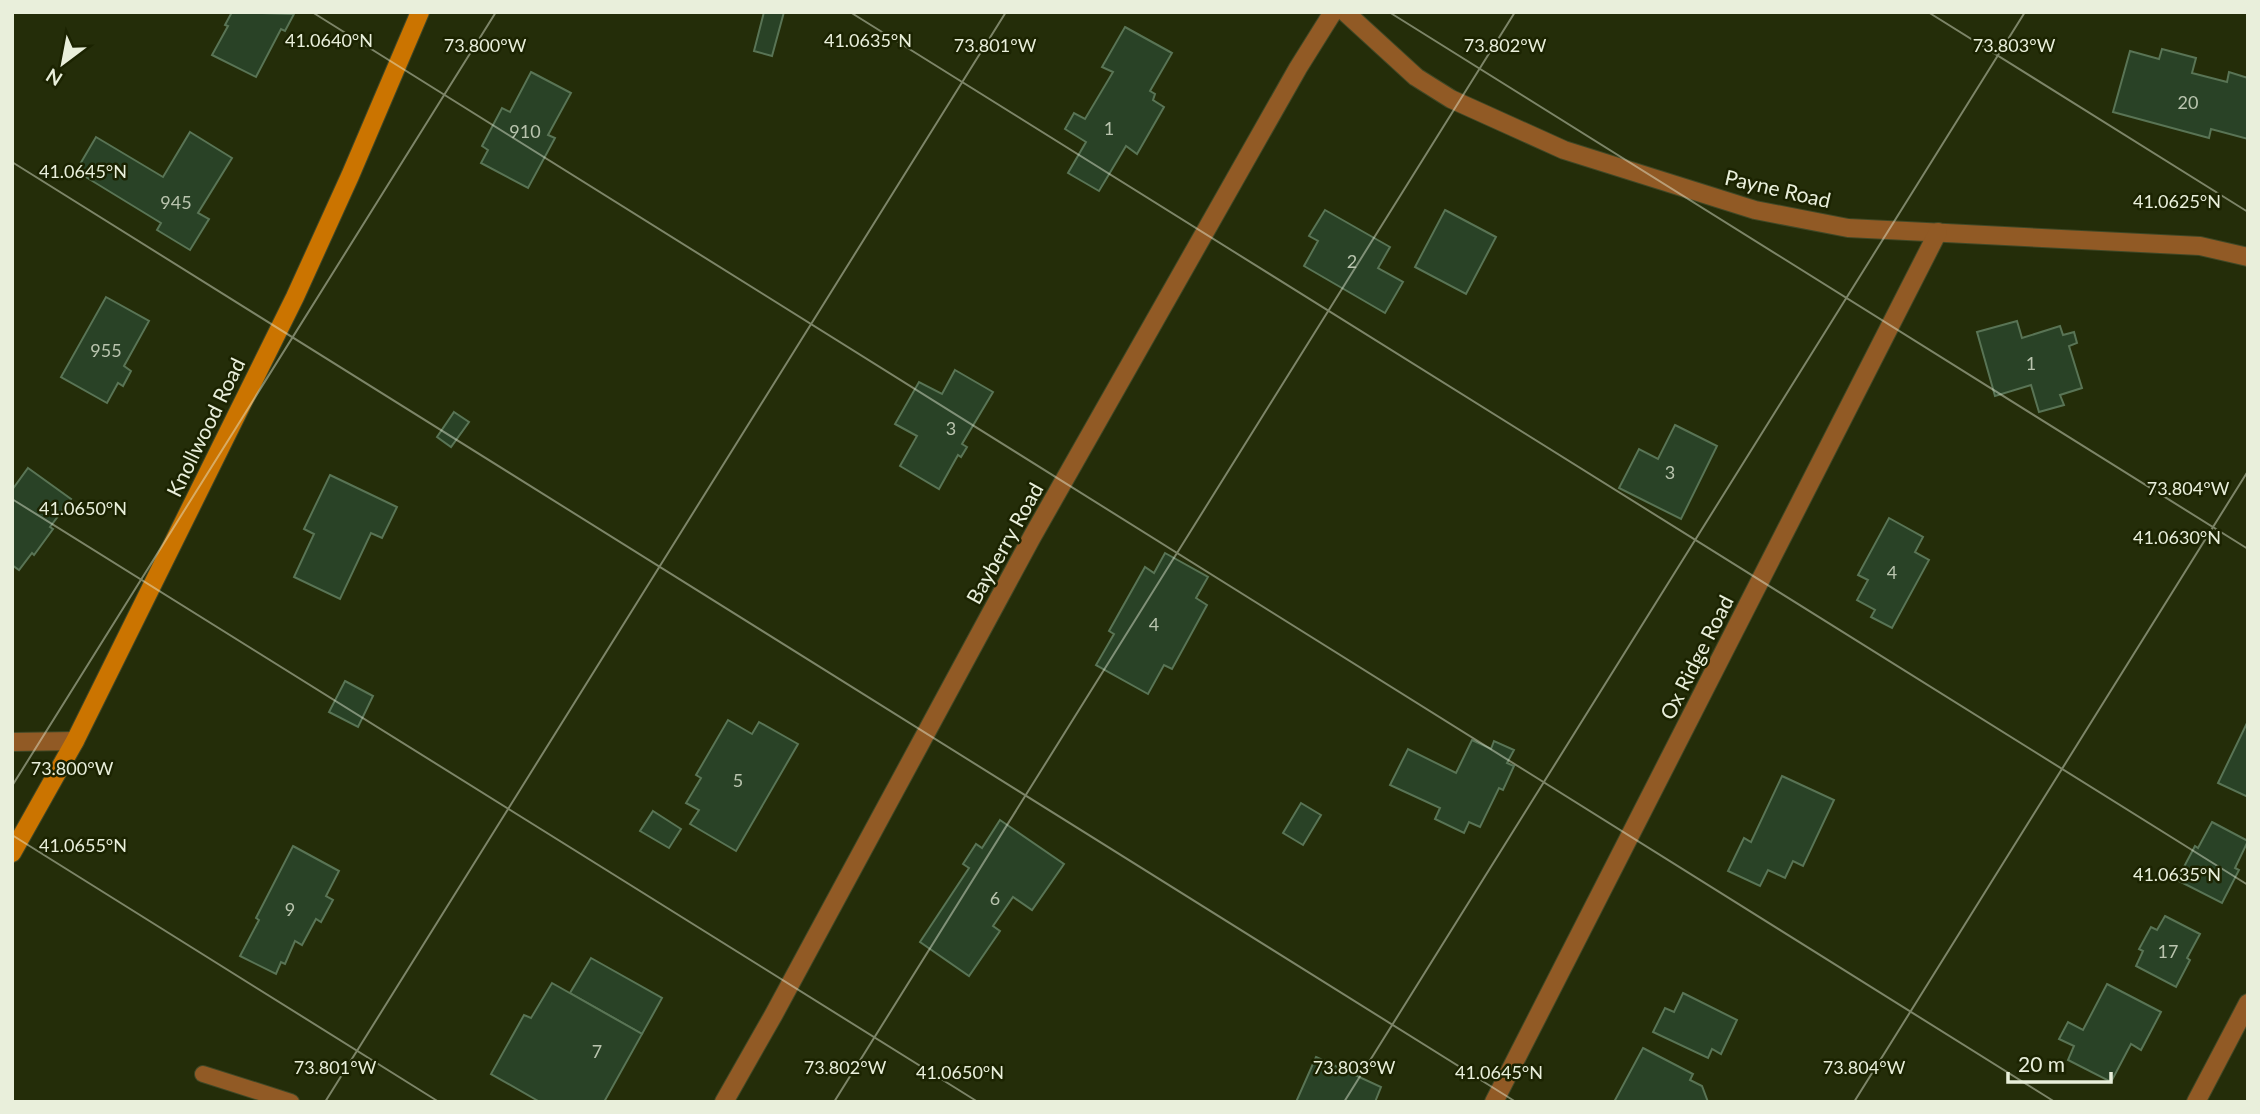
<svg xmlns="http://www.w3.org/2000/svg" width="2260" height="1114" viewBox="0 0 2260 1114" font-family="Lato,sans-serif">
  <rect width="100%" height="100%" fill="#242d09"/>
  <!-- building -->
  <g fill="#294226" stroke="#597455" stroke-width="2">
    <polygon points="232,12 294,14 285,31 281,29 256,77 212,55 228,26 225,25"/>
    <polygon points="764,12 784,12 772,56 754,51"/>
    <polygon points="1125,27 1172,53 1150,91 1155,94 1153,100 1164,107 1137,154 1126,146 1099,191 1068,173 1086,142 1065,129 1074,113 1085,119 1113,72 1102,67"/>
    <polygon points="2162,49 2196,58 2192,73 2227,82 2229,72 2248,78 2248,139 2211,129 2209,138 2113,112 2130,51 2159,59"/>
    <polygon points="531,72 571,93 548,135 555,138 528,188 481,163 488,150 482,146 502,108 510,112"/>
    <polygon points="190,132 232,158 198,213 209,219 190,250 157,230 161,223 76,171 96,137 163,177"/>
    <polygon points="1325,210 1390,247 1378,268 1403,282 1385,313 1304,266 1318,241 1309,236"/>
    <polygon points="1445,210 1496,237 1466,294 1415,267"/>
    <polygon points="106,297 149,321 124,366 131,371 123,386 118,383 107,403 61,377"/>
    <polygon points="2017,321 2022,338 2060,326 2063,335 2074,332 2077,343 2069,346 2082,388 2060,395 2064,405 2039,412 2031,385 1995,396 1977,332"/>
    <polygon points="955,370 993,392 962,444 967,447 961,457 958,455 939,489 900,466 917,436 895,424 919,382 942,394"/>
    <polygon points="454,412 469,422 451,447 437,437"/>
    <polygon points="1675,425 1717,446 1681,519 1619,488 1639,449 1658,459"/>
    <polygon points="28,468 71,499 50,527 53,529 34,555 32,553 19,570 12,565 12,490"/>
    <polygon points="330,475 397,507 382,538 371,533 340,599 294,577 314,534 304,529"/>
    <polygon points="1889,518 1923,537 1915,552 1929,560 1892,628 1871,617 1875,610 1857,600 1868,580 1858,575"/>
    <polygon points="1165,553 1208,577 1196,598 1207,605 1172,669 1164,665 1148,694 1096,665 1114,634 1109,631 1145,567 1154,573"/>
    <polygon points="345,681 373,696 358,727 329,712"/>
    <polygon points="728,720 752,734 759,722 798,744 736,851 690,824 699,810 686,803 701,778 696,775"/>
    <polygon points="2248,721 2248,797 2218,783"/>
    <polygon points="1472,740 1491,749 1494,741 1514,750 1507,763 1514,766 1503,790 1499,788 1480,827 1469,822 1464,833 1435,819 1440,808 1390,785 1408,749 1456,773"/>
    <polygon points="1782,776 1834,800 1803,866 1793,861 1785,878 1768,870 1760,886 1728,871 1744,838 1751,842"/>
    <polygon points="1301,803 1321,815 1303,845 1283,833"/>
    <polygon points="653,811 681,829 669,848 640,831"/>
    <polygon points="1000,820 1064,864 1032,910 1013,897 993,926 1000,931 969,976 920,942 969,868 963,864 976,844 982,848"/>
    <polygon points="2212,822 2248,841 2235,868 2239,870 2222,903 2177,880 2195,846 2198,848"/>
    <polygon points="293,846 339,871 326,896 333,900 321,922 316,919 302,945 295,941 285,964 281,962 276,974 240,956 259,920 256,918"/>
    <polygon points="2165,916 2200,934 2187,958 2190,960 2176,987 2136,966 2143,951 2139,949 2151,927 2157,930"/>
    <polygon points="591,958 662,998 642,1034 570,993"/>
    <polygon points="552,983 642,1034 604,1102 540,1102 491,1074 524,1015 531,1018"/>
    <polygon points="2107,984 2161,1012 2141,1050 2131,1044 2111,1082 2068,1060 2074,1046 2059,1039 2068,1022 2083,1030"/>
    <polygon points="1683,993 1737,1020 1721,1054 1712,1049 1708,1058 1653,1032 1665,1008 1674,1012"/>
    <polygon points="1643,1048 1693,1074 1690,1080 1702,1086 1708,1102 1614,1102"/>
    <polygon points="1316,1057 1381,1087 1375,1102 1296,1102"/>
  </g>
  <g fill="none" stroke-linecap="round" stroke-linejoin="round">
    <!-- lane casing -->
    <g stroke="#404826" stroke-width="18">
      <polyline id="lane" points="203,1074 291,1102"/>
    </g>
    <!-- street casing -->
    <g stroke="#404826" stroke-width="20">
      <g id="street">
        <polyline points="1345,12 1416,77 1451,99 1564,150 1755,210 1848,228 2200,246 2248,257"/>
        <polyline points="12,742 75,741"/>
        <polyline points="724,1102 774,1014 1032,537 1298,68 1333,12"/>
        <polyline points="1494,1102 1938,232"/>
        <polyline points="2196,1102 2248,1003"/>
      </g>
    </g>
    <!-- secondary casing -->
    <g stroke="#404826" stroke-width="20">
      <polyline id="secondary" points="12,853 75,741 295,297 350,176 420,12"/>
    </g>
    <!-- lane -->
    <use href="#lane" stroke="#915a25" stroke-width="16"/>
    <!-- street -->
    <use href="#street" stroke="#915a25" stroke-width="18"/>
    <!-- secondary -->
    <use href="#secondary" stroke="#cb7400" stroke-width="18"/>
  </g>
  <!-- ticks -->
  <path fill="none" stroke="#e9efdb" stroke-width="2" stroke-opacity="0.45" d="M312 12 2055 1102M850 12 2248 885M1389 12 2248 549M1928 12 2248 212M12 162 1516 1102M12 499 978 1102M12 786 496 12M12 835 439 1102M325 1102 1006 12M834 1102 1515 12M1344 1102 2025 12M1854 1102 2248 471"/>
  <g text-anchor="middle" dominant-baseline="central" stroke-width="5" stroke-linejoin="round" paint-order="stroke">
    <!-- number labels -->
    <g font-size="18" fill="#b9c4ae">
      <text x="2188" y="102">20</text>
      <text x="1109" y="128">1</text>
      <text x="525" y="131">910</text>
      <text x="176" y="202">945</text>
      <text x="1352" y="261">2</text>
      <text x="106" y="350">955</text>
      <text x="2031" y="363">1</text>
      <text x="951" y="428">3</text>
      <text x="1670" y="472">3</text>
      <text x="1892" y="572">4</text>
      <text x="1154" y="624">4</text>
      <text x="738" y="780">5</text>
      <text x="995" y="898">6</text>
      <text x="290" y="909">9</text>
      <text x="2168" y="951">17</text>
      <text x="597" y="1051">7</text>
    </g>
    <!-- street labels -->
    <g font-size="21" fill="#e9efdb" stroke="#1b2301">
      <text transform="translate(1778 188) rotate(13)">Payne Road</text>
      <text transform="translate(205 427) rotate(-64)">Knollwood Road</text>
      <text transform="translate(1004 543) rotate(-61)">Bayberry Road</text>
      <text transform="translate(1696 657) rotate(-63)">Ox Ridge Road</text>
    </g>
  </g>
  <g font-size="18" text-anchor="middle" fill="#e9efdb" stroke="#1b2301" stroke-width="5" stroke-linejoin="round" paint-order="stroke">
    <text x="329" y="47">41.0640°N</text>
    <text x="868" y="47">41.0635°N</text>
    <text x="485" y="52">73.800°W</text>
    <text x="995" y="52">73.801°W</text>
    <text x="1505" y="52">73.802°W</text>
    <text x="2014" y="52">73.803°W</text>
    <text x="83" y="178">41.0645°N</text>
    <text x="2177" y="208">41.0625°N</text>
    <text x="2188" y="495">73.804°W</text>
    <text x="83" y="515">41.0650°N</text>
    <text x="2177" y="544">41.0630°N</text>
    <text x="72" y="775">73.800°W</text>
    <text x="83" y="852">41.0655°N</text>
    <text x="2177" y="881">41.0635°N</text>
    <text x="335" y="1074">73.801°W</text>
    <text x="845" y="1074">73.802°W</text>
    <text x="1354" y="1074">73.803°W</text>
    <text x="1864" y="1074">73.804°W</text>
    <text x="960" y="1079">41.0650°N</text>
    <text x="1499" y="1079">41.0645°N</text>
  </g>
  <!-- border -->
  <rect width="2260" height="1114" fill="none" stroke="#e9efdb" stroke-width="28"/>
  <!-- north arrow -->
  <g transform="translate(63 63) rotate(212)" stroke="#1b2301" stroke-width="5" paint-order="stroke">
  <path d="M0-5L12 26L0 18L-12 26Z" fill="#e9efdb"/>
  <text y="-10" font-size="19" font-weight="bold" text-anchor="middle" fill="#e9efdb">N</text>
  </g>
  <!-- scale -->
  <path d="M2008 1072v10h103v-10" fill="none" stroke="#e9efdb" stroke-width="3.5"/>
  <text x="2018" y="1072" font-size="21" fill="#e9efdb" stroke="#1b2301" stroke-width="5" paint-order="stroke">20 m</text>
</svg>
